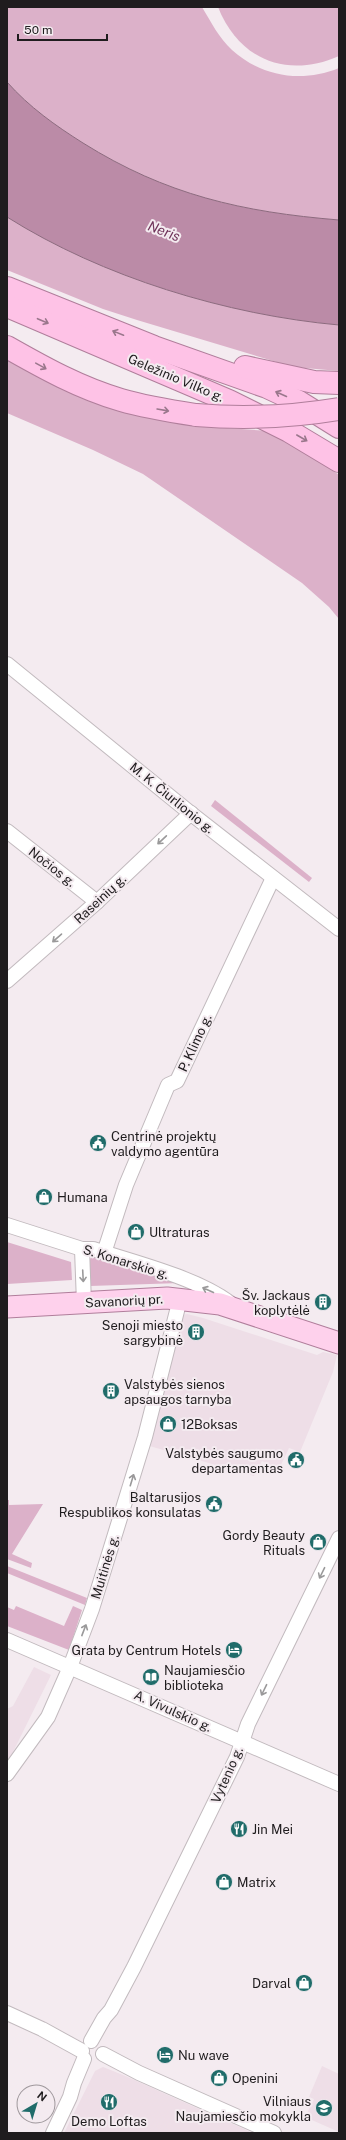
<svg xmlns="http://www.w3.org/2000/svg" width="346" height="2140" viewBox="0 0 346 2140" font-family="'Public Sans',sans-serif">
  <rect width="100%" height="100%" fill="#f4ebf0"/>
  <!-- built -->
  <g fill="#eedee7">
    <polygon points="187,1314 203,1318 317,1355 323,1352 337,1355 333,1372 300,1452 289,1448 279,1469 262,1461 254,1476 146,1445 183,1315"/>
    <polygon points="34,1667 51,1675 11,1756 7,1760 7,1709 13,1706"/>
    <polygon points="322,2066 339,2074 339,2132 305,2117 314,2099 309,2097"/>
    <polygon points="103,2067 123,2075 253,2133 64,2133 95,2071"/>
  </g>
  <!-- green -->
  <g fill="#dcb1c9">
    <path d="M7 7H202C211 22 219 38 232 50 262 77 302 83 339 68V220C242 212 166 195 83 143 56 126 29 107 7 82Z"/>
    <path d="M218 7H339V56C287 79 239 60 218 7Z"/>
    <path d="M7 217C102 277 227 315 339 325V371L293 367 137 320 103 309 7 270Z"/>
    <polygon points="7,356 140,412 198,426 269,431 314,457 339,475 339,619 329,607 302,583 143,474 93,450 7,413"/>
    <polygon points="215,800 312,878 309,882 211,806"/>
    <polygon points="7,1242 71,1262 72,1280 7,1284"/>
    <polygon points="96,1255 180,1283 90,1286 89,1261 92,1256"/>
    <polygon points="7,1500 9,1500 9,1505 43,1504 12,1554 32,1563 31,1568 7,1559"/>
    <polygon points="7,1566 87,1598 85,1605 7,1573"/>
    <polygon points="16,1606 64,1626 73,1606 82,1610 69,1650 7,1626 7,1607 14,1610"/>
  </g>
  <!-- water -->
  <path fill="#bb8ba7" stroke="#8c6a7e" d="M7 82C29 107 56 126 83 143 166 195 242 212 339 220V325C227 315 102 277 7 217Z"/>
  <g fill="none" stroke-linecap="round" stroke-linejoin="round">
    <!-- minor casing -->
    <g stroke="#c2babe" stroke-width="16">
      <g id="minor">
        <polyline points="7,664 189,812 339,929"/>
        <polyline points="7,831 97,902"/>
        <polyline points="7,981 97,902 191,813"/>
        <path d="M7 1225 82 1249H93C134 1262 197 1278 230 1303"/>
        <polyline points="82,1249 84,1303"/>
        <polyline points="104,1253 126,1185 168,1085 177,1081 273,878"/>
        <polyline points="7,1640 339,1784"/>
        <polyline points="7,1774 48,1717 70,1667 92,1609 145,1437 180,1299"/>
        <polyline points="7,2013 42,2029 82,2051"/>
        <polyline points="91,2041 104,2018 111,2010 134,1967 237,1757 248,1724 339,1538"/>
        <polyline points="103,2054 139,2073 274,2133"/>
        <polyline points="53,2133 70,2097 74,2083 84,2059"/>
      </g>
    </g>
    <!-- primary casing -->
    <g stroke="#b07e9b" stroke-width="23">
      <polyline id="primary" points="7,1307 167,1298 220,1304 339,1343"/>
    </g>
    <!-- trunk casing -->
    <g stroke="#b07e9b" stroke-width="24">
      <g id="trunk">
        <polyline points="7,288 154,347 267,387 299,402 339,427"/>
        <polyline points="7,306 229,401 289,431 339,461"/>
        <path d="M7 347C44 368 80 388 121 400 145 407 170 411 196 415"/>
        <polyline points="245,367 314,382 339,383"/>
      </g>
    </g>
    <!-- minor -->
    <use href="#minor" stroke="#fff" stroke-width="14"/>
    <!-- primary -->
    <use href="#primary" stroke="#fed1ec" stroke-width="21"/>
    <!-- trunk -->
    <use href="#trunk" stroke="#fec2e6" stroke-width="22"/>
    <!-- trunk-bridge casing -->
    <g stroke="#b07e9b" stroke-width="24" stroke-linecap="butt">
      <path id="trunk-bridge" d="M196 415C245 419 291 417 339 409"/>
    </g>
    <!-- trunk-bridge -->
    <use href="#trunk-bridge" stroke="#fec2e6" stroke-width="22"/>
  </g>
  <!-- one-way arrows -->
  <defs><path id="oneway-shaft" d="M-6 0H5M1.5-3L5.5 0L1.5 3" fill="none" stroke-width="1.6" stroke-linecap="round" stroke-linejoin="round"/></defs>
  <g stroke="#9a778c">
    <use href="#oneway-shaft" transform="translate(43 321) rotate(23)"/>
    <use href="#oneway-shaft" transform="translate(118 333) rotate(-158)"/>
    <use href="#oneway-shaft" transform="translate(41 366) rotate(29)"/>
    <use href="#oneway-shaft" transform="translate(281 394) rotate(-156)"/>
    <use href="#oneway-shaft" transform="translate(163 410) rotate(10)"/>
    <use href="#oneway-shaft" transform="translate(302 438) rotate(30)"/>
  </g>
  <g stroke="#9a999a">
    <use href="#oneway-shaft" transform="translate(162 840) rotate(137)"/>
    <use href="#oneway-shaft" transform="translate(57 938) rotate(139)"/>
    <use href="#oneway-shaft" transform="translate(83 1276) rotate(87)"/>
    <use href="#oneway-shaft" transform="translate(208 1290) rotate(-156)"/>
    <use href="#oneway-shaft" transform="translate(132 1480) rotate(-73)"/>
    <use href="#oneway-shaft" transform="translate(322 1573) rotate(116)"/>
    <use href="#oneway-shaft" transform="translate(84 1630) rotate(-69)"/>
    <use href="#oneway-shaft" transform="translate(264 1690) rotate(116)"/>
  </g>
  <!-- icons -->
  <defs>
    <g id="civic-disc" transform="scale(0.9)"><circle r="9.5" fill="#206c6a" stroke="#f4ebf0"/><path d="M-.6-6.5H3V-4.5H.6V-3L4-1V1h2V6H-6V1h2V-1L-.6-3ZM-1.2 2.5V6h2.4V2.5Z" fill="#fff"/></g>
    <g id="shop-disc" transform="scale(0.9)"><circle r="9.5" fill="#206c6a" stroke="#f4ebf0"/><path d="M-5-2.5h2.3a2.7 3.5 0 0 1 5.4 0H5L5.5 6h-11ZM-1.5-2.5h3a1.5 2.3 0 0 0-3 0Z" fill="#fff"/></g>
    <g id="building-disc" transform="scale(0.9)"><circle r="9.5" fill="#206c6a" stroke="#f4ebf0"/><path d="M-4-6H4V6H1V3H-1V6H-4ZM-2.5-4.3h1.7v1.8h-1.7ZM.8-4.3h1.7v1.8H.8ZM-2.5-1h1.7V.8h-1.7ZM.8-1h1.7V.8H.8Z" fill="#fff"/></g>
    <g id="hotel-disc" transform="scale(0.9)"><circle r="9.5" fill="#206c6a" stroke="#f4ebf0"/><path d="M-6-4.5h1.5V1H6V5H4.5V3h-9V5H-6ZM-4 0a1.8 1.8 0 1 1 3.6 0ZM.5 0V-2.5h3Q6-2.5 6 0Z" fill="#fff"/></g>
    <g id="library-disc" transform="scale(0.9)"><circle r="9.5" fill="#206c6a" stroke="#f4ebf0"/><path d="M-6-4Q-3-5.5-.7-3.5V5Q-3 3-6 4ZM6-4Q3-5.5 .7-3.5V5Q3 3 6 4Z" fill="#fff"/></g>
    <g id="restaurant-disc" transform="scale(0.9)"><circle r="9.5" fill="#206c6a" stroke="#f4ebf0"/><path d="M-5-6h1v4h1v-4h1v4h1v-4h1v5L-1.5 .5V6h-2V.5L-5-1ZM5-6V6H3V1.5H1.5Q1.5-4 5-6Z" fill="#fff"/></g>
    <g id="school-disc" transform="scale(0.9)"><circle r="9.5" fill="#206c6a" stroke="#f4ebf0"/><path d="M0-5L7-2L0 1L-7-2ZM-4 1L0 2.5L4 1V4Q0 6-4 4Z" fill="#fff"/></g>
  </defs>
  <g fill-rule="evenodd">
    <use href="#civic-disc" x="98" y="1143"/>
    <use href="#shop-disc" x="44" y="1197"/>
    <use href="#shop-disc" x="136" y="1232"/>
    <use href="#building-disc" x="323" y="1302"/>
    <use href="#building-disc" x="196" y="1332"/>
    <use href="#building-disc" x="111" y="1391"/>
    <use href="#shop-disc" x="168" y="1424"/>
    <use href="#civic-disc" x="296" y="1460"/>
    <use href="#civic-disc" x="214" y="1504"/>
    <use href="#shop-disc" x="318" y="1542"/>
    <use href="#hotel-disc" x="234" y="1650"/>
    <use href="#library-disc" x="151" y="1677"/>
    <use href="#restaurant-disc" x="239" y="1829"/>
    <use href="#shop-disc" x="224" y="1882"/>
    <use href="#shop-disc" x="304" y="1983"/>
    <use href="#hotel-disc" x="165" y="2055"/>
    <use href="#shop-disc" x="219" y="2078"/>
    <use href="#restaurant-disc" x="109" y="2102"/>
    <use href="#school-disc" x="324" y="2108"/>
  </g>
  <g text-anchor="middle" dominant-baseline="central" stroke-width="4" stroke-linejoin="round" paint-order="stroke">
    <!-- street labels -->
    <g font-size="13" fill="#1f1c1e" stroke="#f4ebf0">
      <text transform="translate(176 378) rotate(23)">Geležinio Vilko g.</text>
      <text transform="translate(172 798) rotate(39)">M. K. Čiurlionio g.</text>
      <text transform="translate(52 867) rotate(38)">Nočios g.</text>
      <text transform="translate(100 899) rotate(-43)">Raseinių g.</text>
      <text transform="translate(195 1043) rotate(-65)">P. Klimo g.</text>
      <text transform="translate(126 1262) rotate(17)">S. Konarskio g.</text>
      <text transform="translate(124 1301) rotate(-3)">Savanorių pr.</text>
      <text transform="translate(105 1567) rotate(-73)">Muitinės g.</text>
      <text transform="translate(173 1711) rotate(24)">A. Vivulskio g.</text>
      <text transform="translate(227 1775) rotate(-66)">Vytenio g.</text>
    </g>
    <!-- poi labels -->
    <g font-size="13" fill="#1f1c1e" stroke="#f4ebf0" text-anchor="start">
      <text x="111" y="1136">Centrinė projektų<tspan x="111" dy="15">valdymo agentūra</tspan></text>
      <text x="57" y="1197">Humana</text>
      <text x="149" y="1232">Ultraturas</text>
      <text x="310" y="1295" text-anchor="end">Šv. Jackaus<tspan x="310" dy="15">koplytėlė</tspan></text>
      <text x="183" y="1325" text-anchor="end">Senoji miesto<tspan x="183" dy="15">sargybinė</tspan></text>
      <text x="124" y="1384">Valstybės sienos<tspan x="124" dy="15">apsaugos tarnyba</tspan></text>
      <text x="181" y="1424">12Boksas</text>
      <text x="283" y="1453" text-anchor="end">Valstybės saugumo<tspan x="283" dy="15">departamentas</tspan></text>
      <text x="201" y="1497" text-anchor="end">Baltarusijos<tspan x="201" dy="15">Respublikos konsulatas</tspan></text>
      <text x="305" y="1535" text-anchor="end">Gordy Beauty<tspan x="305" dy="15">Rituals</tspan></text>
      <text x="221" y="1650" text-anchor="end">Grata by Centrum Hotels</text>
      <text x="164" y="1670">Naujamiesčio<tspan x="164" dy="15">biblioteka</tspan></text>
      <text x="252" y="1829">Jin Mei</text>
      <text x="237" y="1882">Matrix</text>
      <text x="291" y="1983" text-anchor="end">Darval</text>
      <text x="178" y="2055">Nu wave</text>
      <text x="232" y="2078">Openini</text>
      <text x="311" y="2101" text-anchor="end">Vilniaus<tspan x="311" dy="15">Naujamiesčio mokykla</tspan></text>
      <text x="109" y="2121" text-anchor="middle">Demo Loftas</text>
    </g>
    <!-- water labels -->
    <g font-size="14" font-style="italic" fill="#71355b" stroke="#f4ebf0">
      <text transform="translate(164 231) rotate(21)">Neris</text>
    </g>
  </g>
  <!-- border -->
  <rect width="346" height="2140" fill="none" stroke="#1f1c1e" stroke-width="16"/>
  <!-- north arrow -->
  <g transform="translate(36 2104) rotate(38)"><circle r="19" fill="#f4ebf0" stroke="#9f989c"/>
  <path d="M0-3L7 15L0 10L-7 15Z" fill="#206c6a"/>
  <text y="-6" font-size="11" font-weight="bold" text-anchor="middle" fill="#1f1c1e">N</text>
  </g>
  <!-- scale -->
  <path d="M18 34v6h89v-6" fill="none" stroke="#1f1c1e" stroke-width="2"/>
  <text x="24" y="34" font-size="12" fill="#1f1c1e" stroke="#f4ebf0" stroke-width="3" paint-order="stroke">50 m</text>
</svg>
